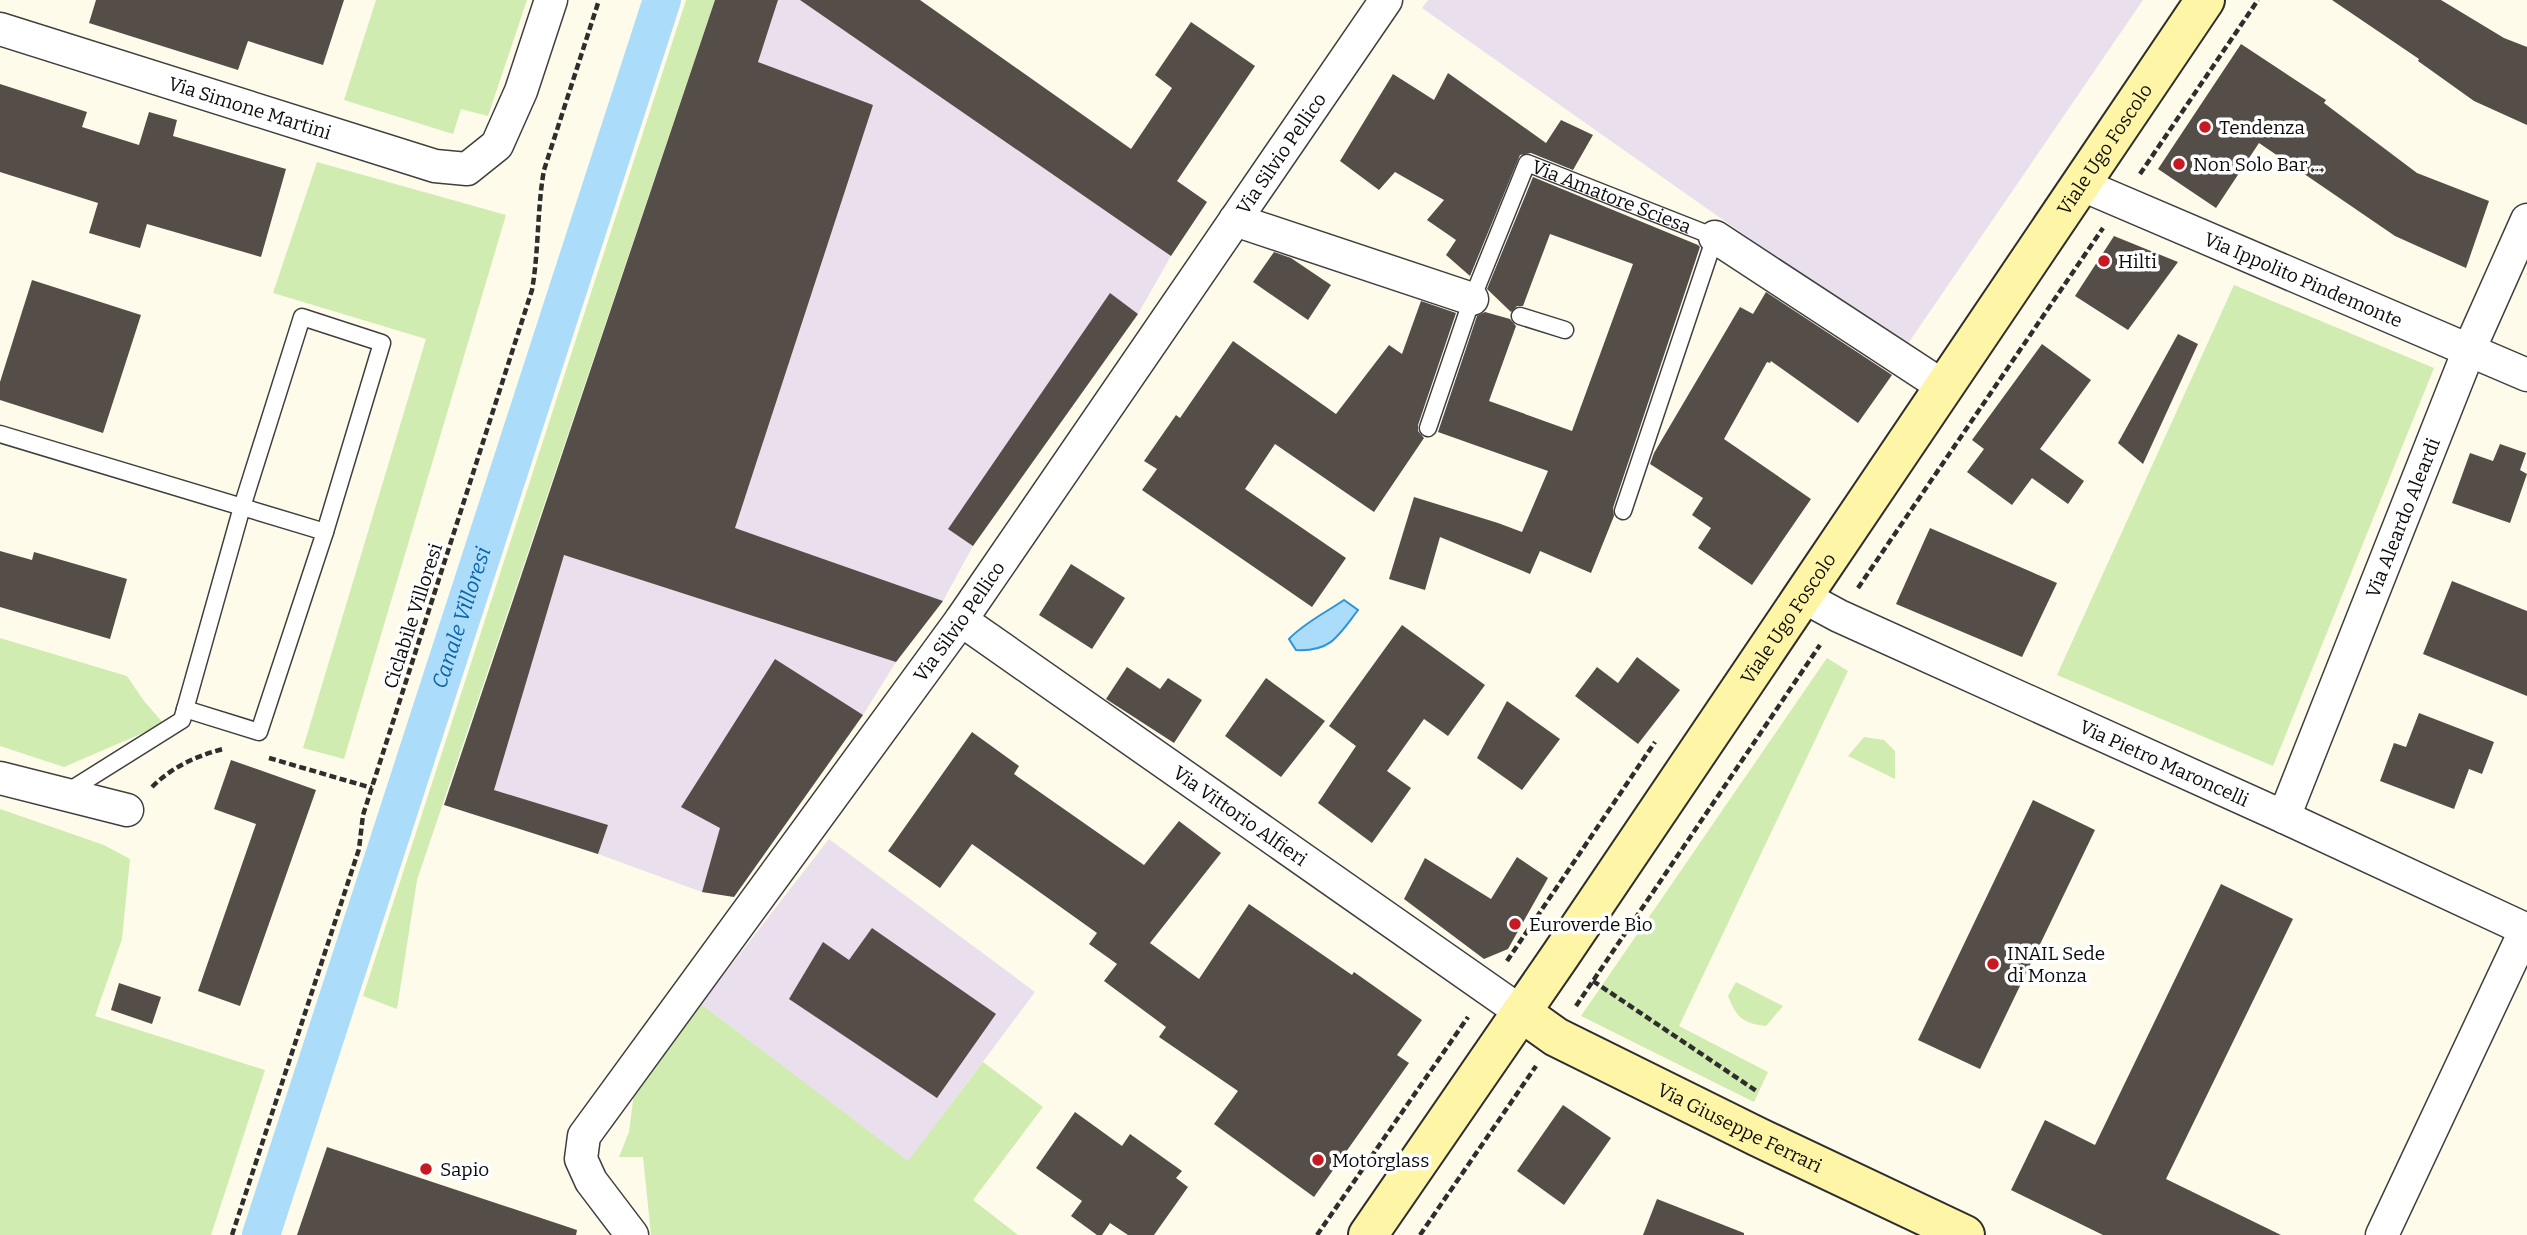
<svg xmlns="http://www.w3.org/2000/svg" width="2527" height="1235" viewBox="0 0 2527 1235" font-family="Bitter,serif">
  <rect width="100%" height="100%" fill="#fffbeb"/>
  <!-- industrial -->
  <g fill="#eadfec">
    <polygon points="715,0 919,0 1207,202 1171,256 1138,314 973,546 943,601 896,662 863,715 734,897 702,892 598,854 444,805"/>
    <polygon points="1428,0 2143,0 1905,348 1422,8"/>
    <polygon points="829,839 1035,992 908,1162 701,1004"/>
  </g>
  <!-- green -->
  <g fill="#d0ecb1">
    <polygon points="376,0 527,0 488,116 461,109 453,134 344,100"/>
    <polygon points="686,0 715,0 417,880 397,1009 363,996"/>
    <polygon points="317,162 506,215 344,759 303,748 426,339 273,293"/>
    <polygon points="2234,285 2434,368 2273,766 2057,675"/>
    <polygon points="0,638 127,676 144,701 164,724 64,767 0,746"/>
    <polygon points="1827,658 1848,671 1679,1026 1768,1072 1754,1102 1581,1016"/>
    <polygon points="1864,737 1884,740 1895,751 1895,779 1848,756"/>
    <polygon points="0,809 104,845 130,859 122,939 95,1016 265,1070 211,1235 0,1235"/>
    <path d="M1736 982 1783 1006 1766 1026C1742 1023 1737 1018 1728 996Z"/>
    <polygon points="701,1004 908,1161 983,1062 1043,1107 973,1200 1018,1235 651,1235 643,1157 619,1157 629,1132 634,1093"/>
  </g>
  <!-- water -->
  <path fill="#abddfb" stroke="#2c94d8" stroke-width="2" d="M1344 600 1358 610C1338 636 1331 652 1296 650L1289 639C1304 623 1325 613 1344 600Z"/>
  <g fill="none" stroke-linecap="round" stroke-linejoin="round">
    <!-- canal -->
    <path stroke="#abddfb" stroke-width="38" id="s1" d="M261 1235 662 0"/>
  </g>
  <!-- building -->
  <g fill="#554d47">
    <polygon points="96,0 344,0 323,65 248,41 238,70 89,23"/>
    <polygon points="715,0 778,0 758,62 873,105 735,528 943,601 896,662 564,555 494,790 608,825 598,854 444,805"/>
    <polygon points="800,0 920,0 1131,149 1172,88 1155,75 1191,22 1255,66 1177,181 1207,202 1171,256"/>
    <polygon points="2332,0 2441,0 2504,38 2527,47 2527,125 2474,101 2418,61 2419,59"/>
    <polygon points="2241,44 2326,100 2324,103 2417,173 2489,201 2466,268 2395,236 2259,143 2216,208 2158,169"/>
    <polygon points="1448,73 1546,143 1561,120 1593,135 1573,170 1531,153 1520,155 1470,276 1446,255 1456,240 1427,220 1444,200 1395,172 1379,190 1340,161 1393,74 1434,100"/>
    <polygon points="0,84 87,112 82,127 139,145 149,112 177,120 173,136 286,169 261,257 147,224 140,248 89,233 98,203 0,172"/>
    <polygon points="1533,177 1698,245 1700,247 1613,508 1614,516 1591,573 1540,551 1530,574 1440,537 1425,590 1389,579 1414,497 1498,523 1522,532 1548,471 1438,432 1477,316 1485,312 1510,319 1516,326 1489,401 1572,431 1633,264 1550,234 1523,306 1517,306 1511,312 1487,289"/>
    <polygon points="2114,236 2178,262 2128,330 2075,296"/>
    <polygon points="1274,252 1291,258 1331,285 1308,320 1253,282"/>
    <polygon points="32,280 141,315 103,433 0,400 0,382"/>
    <polygon points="1766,292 1892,375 1858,423 1771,361 1770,363 1767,362 1724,439 1811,499 1752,585 1698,548 1711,528 1692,515 1703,498 1650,464 1654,453 1740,307 1753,314"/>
    <polygon points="1110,293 1138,314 973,546 948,529"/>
    <polygon points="1421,301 1456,313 1418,425 1418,431 1424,438 1374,512 1275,444 1245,489 1346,558 1312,607 1142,490 1157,469 1144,461 1176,415 1180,418 1233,341 1336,414 1389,345 1402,354"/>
    <polygon points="2178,334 2198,344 2143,464 2118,443"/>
    <polygon points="2042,344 2091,380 2040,449 2084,481 2068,504 2032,478 2012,505 1967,472 1984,449 1972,440"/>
    <polygon points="2500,444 2526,453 2520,470 2527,474 2510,523 2452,503 2470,453 2493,461"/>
    <polygon points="1930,528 2057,583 2022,657 1896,604"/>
    <polygon points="0,551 32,560 34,552 127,579 110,639 0,607"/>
    <polygon points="1071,564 1125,598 1092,649 1039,615"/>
    <polygon points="2452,581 2527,611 2527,696 2423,654"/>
    <polygon points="1402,625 1485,685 1448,736 1424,719 1387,771 1411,788 1372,843 1318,803 1356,746 1329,726"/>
    <polygon points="1637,657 1680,690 1638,744 1575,696 1597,667 1618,683"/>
    <polygon points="775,659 863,715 734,897 702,892 720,828 681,807"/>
    <polygon points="1127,667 1160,689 1168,678 1202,700 1174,743 1106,699"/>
    <polygon points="1266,678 1325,721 1281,777 1225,736"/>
    <polygon points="1507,701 1560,739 1522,790 1477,758"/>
    <polygon points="2419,713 2494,742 2482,774 2469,769 2454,809 2380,781 2394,743 2406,747"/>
    <polygon points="972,732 1019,766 1014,774 1144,865 1179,821 1221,853 1150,943 1199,979 1249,904 1352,975 1354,972 1422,1020 1397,1055 1409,1063 1314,1197 1214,1124 1238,1091 1159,1037 1166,1027 1104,981 1117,964 1089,944 1097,933 972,844 940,888 888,851"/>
    <polygon points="231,760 316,790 240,1006 198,991 256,824 214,809"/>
    <polygon points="2033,800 2095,830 1980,1069 1918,1040"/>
    <polygon points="1517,857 1548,878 1508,949 1484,959 1404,899 1425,858 1491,899"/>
    <polygon points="2221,884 2293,919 2166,1179 2281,1235 2103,1235 2011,1190 2045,1120 2095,1145"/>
    <polygon points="872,928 996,1014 937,1098 789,999 823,942 849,960"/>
    <polygon points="119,983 161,997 152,1024 111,1010"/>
    <polygon points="1563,1105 1611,1138 1564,1205 1517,1171"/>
    <polygon points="1075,1112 1122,1146 1130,1134 1182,1171 1176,1178 1188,1187 1154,1235 1128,1235 1110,1223 1102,1235 1097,1235 1071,1216 1082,1201 1036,1168"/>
    <polygon points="327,1147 577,1230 576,1235 297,1235"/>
    <polygon points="1657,1199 1744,1233 1744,1235 1643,1235"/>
  </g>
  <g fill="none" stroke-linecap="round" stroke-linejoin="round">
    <!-- lane casing -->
    <g stroke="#3f3f3f" stroke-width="19">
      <g id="lane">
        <polyline points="1520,316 1565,330"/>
        <path id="s2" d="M1428 428 1472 299 1527 163 1715 237 1623 511"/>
        <polyline points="0,434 325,532 382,343 302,317 242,507 182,720 64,794"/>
        <polyline points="185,709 259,732 325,532"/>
      </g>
    </g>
    <!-- street casing -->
    <g stroke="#3f3f3f" stroke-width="35">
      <g id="street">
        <path id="s3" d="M0 29 435 166 467 169 497 145 521 91 551 0"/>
        <path id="s4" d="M2080 184 2527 375"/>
        <polyline points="1235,220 1472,299"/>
        <polyline points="1715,237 1944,387"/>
        <path id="s5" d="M1802 596 1839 616 2284 817 2527 930"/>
        <path id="s6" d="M961 620 1521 1012"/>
        <polyline points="0,778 127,810"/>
        <path id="s7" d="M2284 817 2469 350 2527 220"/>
        <path id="s8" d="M632 1235 591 1181 581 1159 584 1136 961 620 1386 0"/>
        <polyline points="2382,1235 2526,929"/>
      </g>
    </g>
    <!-- secondary casing -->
    <g stroke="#2e2e2e" stroke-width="42">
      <g id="secondary">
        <path id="s9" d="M1521 1012 1556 1037 1758 1137 1965 1235"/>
        <path id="s10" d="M1368 1235 1560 956 2205 0"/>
      </g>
    </g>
    <!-- path -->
    <g stroke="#2e2e2e" stroke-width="4.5" stroke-dasharray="7 3.5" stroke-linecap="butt">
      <polyline points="2140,174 2258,0"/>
      <polyline points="1858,588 2103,228"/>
      <polyline points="269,758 372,788"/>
      <path d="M152 787C172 767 196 756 223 749"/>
      <polyline points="1507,961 1655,742"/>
      <polyline points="1593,981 1758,1092"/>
      <polyline points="1576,1006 1820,645"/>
      <path d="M232 1235 359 849 363 815 532 290C539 250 537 209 544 170L599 0"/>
      <polyline points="1317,1235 1468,1017"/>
      <polyline points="1420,1235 1536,1066"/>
    </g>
    <!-- lane -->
    <use href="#lane" stroke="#fff" stroke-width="16"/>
    <!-- street -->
    <use href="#street" stroke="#fff" stroke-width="32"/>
    <!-- secondary -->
    <use href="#secondary" stroke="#fff5a6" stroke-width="38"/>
  </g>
  <!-- markers -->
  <g fill="#c71922" stroke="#fff" stroke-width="2.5">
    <circle cx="2205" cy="127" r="7"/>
    <circle cx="2179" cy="164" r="7"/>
    <circle cx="2104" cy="261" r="7"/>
    <circle cx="1515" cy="924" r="7"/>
    <circle cx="1993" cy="964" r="7"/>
    <circle cx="1318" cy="1160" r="7"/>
    <circle cx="426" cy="1169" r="7"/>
  </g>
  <g text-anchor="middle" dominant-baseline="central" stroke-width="7" stroke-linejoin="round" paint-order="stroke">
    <!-- street labels -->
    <g font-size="19" fill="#0c0c0c" stroke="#fff">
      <text stroke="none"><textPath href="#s3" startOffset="262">Via Simone Martini</textPath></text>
      <text stroke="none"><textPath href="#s10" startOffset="1312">Viale Ugo Foscolo</textPath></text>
      <text stroke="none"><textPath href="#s8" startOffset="1320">Via Silvio Pellico</textPath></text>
      <text stroke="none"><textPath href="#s2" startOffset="374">Via Amatore Sciesa</textPath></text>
      <text stroke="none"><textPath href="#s4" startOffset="243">Via Ippolito Pindemonte</textPath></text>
      <text stroke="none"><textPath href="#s7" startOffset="322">Via Aleardo Aleardi</textPath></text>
      <text transform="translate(413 616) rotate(-72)">Ciclabile Villoresi</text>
      <text stroke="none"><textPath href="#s10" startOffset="746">Viale Ugo Foscolo</textPath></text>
      <text stroke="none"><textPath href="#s8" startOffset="752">Via Silvio Pellico</textPath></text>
      <text stroke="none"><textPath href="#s5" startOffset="399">Via Pietro Maroncelli</textPath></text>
      <text stroke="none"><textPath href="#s6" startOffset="341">Via Vittorio Alfieri</textPath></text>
      <text stroke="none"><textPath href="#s9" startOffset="248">Via Giuseppe Ferrari</textPath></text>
    </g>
    <!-- poi labels -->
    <g font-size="19" fill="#0c0c0c" stroke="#fff" text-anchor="start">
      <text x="2219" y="127">Tendenza</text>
      <text x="2193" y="164">Non Solo Bar ...</text>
      <text x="2118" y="261">Hilti</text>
      <text x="1529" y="924">Euroverde Bio</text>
      <text x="2007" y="953">INAIL Sede<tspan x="2007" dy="22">di Monza</tspan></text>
      <text x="1332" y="1160">Motorglass</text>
      <text x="440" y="1169">Sapio</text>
    </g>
    <!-- water labels -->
    <g font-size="21" font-style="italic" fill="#0c64a7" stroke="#fff">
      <text stroke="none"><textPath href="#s1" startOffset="649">Canale Villoresi</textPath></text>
    </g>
  </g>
</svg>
